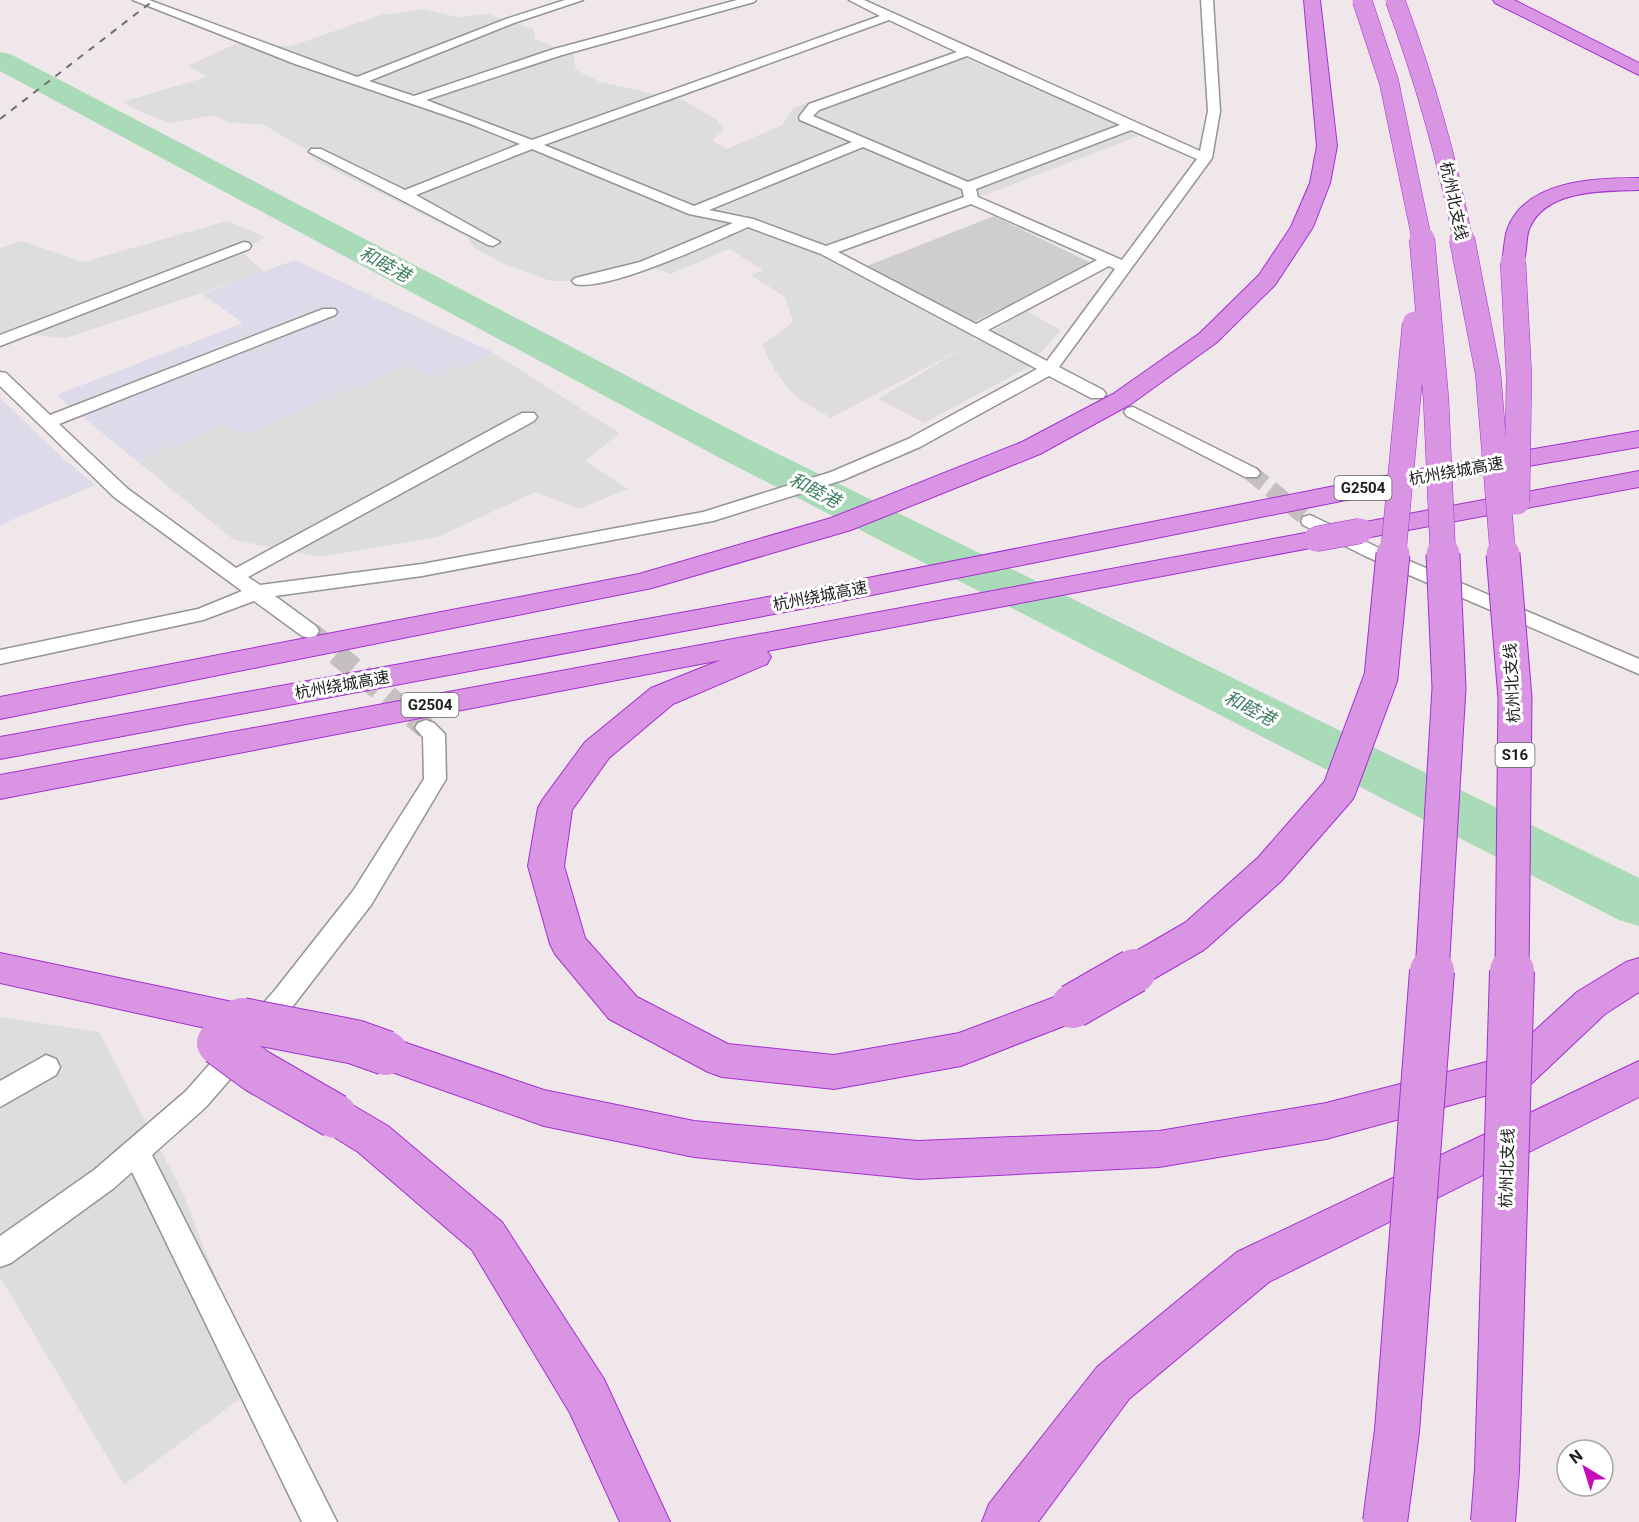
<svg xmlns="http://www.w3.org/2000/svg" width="1639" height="1522" viewBox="0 0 1639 1522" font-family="Roboto,'Noto Sans SC',sans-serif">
  <rect width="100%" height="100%" fill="#f0e7ea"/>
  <!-- residential -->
  <g fill="#deddde">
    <polygon points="424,9 457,17 487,14 534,29 535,39 573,54 576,70 600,82 683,100 717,120 724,130 712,140 727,149 782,125 793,108 951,52 1141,135 990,193 827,251 975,331 973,343 831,418 797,398 776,373 762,345 793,322 785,297 751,275 763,270 729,249 671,274 644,265 580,281 551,281 506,265 475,248 467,237 313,159 307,150 262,124 230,123 213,115 171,123 143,113 122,102 207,77 188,66 235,44 291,46 381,15"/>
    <polygon points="227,221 265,237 241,251 264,272 66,338 0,332 0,248 22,241 83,262"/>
    <polygon points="494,353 619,433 586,461 628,489 579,509 535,492 438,537 320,557 234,540 138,462 222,425 247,434 407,364 433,378"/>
    <polygon points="0,1017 99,1032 182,1191 258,1385 124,1485 0,1277"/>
  </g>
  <!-- industrial -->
  <g fill="#dddae9">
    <polygon points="295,260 494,353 433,378 407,365 247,434 222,425 138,462 56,395 243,323 202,294"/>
    <polygon points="0,398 63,458 95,485 0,525"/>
  </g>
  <!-- religious -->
  <polygon fill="#cecece" points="994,216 1093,264 972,323 867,266"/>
  <!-- parking -->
  <polygon fill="#dcdcdc" points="1026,311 1061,330 1027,368 924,423 878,399"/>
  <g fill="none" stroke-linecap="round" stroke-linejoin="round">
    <!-- river -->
    <polygon fill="#aadbb8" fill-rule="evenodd" points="0,52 10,54 748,439 1639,878 1639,926 1619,920 718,457 0,71"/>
    <!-- street-tunnel-far1 -->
    <polyline stroke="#c6bfc2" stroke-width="17" stroke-dasharray="17 8" stroke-linecap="butt" points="1251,473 1310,521"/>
    <!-- street-tunnel -->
    <polyline stroke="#c6bfc2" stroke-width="22" stroke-dasharray="22 11" stroke-linecap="butt" points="311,633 426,728"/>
    <!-- street casing -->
    <g stroke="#949494" stroke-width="3">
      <g id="street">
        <path d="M133 0H149L357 77 506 19 565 0H583L514 23 369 81 414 96 554 49 737 0H756L754 2 562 55 426 100 532 140 880 16 849 0H864L1200 151 1208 111 1201 0H1213L1220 111 1212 158 1059 367 1103 390 1106 394 1103 398H1091L1049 376 920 447 843 480 713 521 422 576 275 596 316 626 319 631 316 636 309 638 302 636 254 601 203 620 0 664V650L198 609 242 591 114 497 0 386V372L6 373 50 415 323 309H335L337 312 335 315 59 424 128 489 236 568 522 413H534L537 417 534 421 248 577 260 585 422 564 703 512 831 472 908 439 1037 369 821 254 748 227C714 242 607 292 575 284L572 281 575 278 640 262 733 223 689 214 532 149 416 195 500 242 493 246 488 245 309 152 311 149H321L405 190 520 144 468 123 295 64ZM889 20 957 52 809 104 799 117 800 120 852 142 694 206 544 145ZM967 56 1120 125 968 182 813 116 819 110ZM1131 130 1197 159 1122 260 978 197 976 189ZM863 147 962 189 964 197 826 246 753 219 709 210ZM971 204 1097 260 976 324 838 252ZM1109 266 1115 269 1047 361 988 330Z"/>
        <polygon points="244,242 249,243 251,246 249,249 0,346 0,335"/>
        <polygon points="1133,407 1257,469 1260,473 1257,477 1245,477 1127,416 1124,412 1127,408"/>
        <polygon points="1310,515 1379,548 1639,659 1639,674 1365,556 1303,525 1301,521 1303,517"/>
        <polygon points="426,720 434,723 445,734 446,779 371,905 293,1006 206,1107 152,1155 337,1522 302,1522 132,1172 114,1188 11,1263 0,1267 0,1236 94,1170 186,1091 275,990 353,891 424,779 423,737 415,728 418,723"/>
        <polygon points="46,1055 56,1059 60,1067 56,1075 0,1107 0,1081"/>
      </g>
    </g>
    <!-- highway casing -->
    <g stroke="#a430d2" stroke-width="2">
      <g id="highway">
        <polygon points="1304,0 1320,0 1337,146 1330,183 1313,227 1275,285 1216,343 1131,404 1040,454 851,530 652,588 0,719 0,697 639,574 831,518 1022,442 1113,394 1200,333 1259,275 1291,227 1310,183 1317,146"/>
        <polygon points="1493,0 1514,0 1639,63 1639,75 1495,3"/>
        <path d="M1639 178V190C1605 191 1547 189 1530 227 1524 239 1529 255 1521 267L1513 269 1505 267 1502 262C1504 252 1504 240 1507 230 1525 180 1595 178 1639 178Z"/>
        <polygon points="1639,431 1639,447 1436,482 817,606 0,759 0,737 817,588 1436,466"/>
        <polygon points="1639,471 1639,487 1360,539 1350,537 1346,531 1350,525 1360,523"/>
        <polygon points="1316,531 1326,533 1330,539 1326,545 767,651 771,657 767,664 673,704 609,758 572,810 564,866 585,938 637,997 728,1044 834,1055 959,1033 1073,990 1087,995 1092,1006 1087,1017 961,1066 834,1089 722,1077 708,1072 609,1019 555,954 550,944 528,866 538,808 543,799 585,742 651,688 721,660 0,799 0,775"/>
        <polygon points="0,953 242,1004 256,1009 261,1020 256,1031 242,1036 0,983"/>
        <polygon points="1639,958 1639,992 1605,1014 1532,1083 1326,1139 1159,1167 918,1179 694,1157 544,1126 372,1065 366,1053 372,1041 386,1036 544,1090 694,1121 918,1141 1159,1131 1326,1103 1506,1057 1577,992 1626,962"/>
        <polygon points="1639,1061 1639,1097 1269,1282 1129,1399 1038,1522 982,1522 989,1504 1097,1367 1237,1252"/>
        <polygon points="335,1098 349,1103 388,1126 502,1222 604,1379 670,1522 620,1522 570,1413 472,1250 358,1152 321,1129 315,1116 321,1103"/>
      </g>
    </g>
    <!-- street -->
    <use href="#street" fill="#fff" fill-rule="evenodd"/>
    <!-- highway -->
    <use href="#highway" fill="#d994e3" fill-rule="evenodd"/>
    <!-- rail -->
    <polyline stroke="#6e6e6e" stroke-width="2" stroke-dasharray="7 7" stroke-linecap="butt" points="0,119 154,0"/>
    <!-- highway-bridge-far3 casing -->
    <g stroke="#a430d2" stroke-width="20" stroke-linecap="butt">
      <g id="highway-bridge-far3">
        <polyline points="1362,0 1389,82 1422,240"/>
        <path d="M1395 0C1424 78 1447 158 1463 240"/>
      </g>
    </g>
    <!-- highway-bridge-far2 casing -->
    <g stroke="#a430d2" stroke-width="26" stroke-linecap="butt">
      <g id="highway-bridge-far2">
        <polyline points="1422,239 1436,399 1443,556"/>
        <polyline points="1462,239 1488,373 1503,556"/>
        <polyline points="1513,262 1519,376 1517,502"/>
        <polyline points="1316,539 1360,531"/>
        <polyline points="1393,556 1415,324"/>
      </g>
    </g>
    <!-- highway-bridge-far1 casing -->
    <g stroke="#a430d2" stroke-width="35" stroke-linecap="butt">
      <g id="highway-bridge-far1">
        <polyline points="1503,554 1515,698 1512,973"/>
        <polyline points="1131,973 1195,936 1270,869 1339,790 1381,677 1393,554"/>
        <polyline points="1432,973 1449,688 1443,554"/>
      </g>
    </g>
    <!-- highway-bridge casing -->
    <g stroke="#a430d2" stroke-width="46" stroke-linecap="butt">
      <g id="highway-bridge">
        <polyline points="1073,1006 1134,971"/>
        <polyline points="242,1020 355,1042 386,1053"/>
        <polyline points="219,1043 257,1071 335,1116"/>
        <polyline points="1385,1522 1397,1431 1432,971"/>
        <polyline points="1493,1522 1497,1470 1512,971"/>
      </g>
    </g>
    <!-- highway-bridge-far3 -->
    <use href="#highway-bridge-far3" stroke="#d994e3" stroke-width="19"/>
    <!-- highway-bridge-far2 -->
    <use href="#highway-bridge-far2" stroke="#d994e3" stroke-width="25"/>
    <!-- highway-bridge-far1 -->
    <use href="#highway-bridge-far1" stroke="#d994e3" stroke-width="33"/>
    <!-- highway-bridge -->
    <use href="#highway-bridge" stroke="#d994e3" stroke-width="44"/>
  </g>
  <g text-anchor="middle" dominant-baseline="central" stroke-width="6" stroke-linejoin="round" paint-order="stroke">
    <!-- shield labels -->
    <g fill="#fff" stroke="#636363" stroke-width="1.5">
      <rect x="1334.5" y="476" width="57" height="24" rx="4.5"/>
      <rect x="401.5" y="693" width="57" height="24" rx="4.5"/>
      <rect x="1495.5" y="743" width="39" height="24" rx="4.5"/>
    </g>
    <g font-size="15" font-weight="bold" fill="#202020">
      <text x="1363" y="488">G2504</text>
      <text x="430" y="705">G2504</text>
      <text x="1515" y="755">S16</text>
    </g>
    <!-- street labels -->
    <g font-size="16" fill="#202020" stroke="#fff">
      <text transform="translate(1454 201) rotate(78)">杭州北支线</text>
      <text transform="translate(1456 471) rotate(-10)">杭州绕城高速</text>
      <text transform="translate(820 596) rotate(-11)">杭州绕城高速</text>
      <text transform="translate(1512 683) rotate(-93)">杭州北支线</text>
      <text transform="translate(342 685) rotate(-10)">杭州绕城高速</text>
      <text transform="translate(1507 1168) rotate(-88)">杭州北支线</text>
    </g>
    <!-- water labels -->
    <g font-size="18" font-style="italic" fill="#3e7e62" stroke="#fff">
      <text transform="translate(385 264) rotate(28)">和睦港</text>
      <text transform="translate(815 490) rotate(27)">和睦港</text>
      <text transform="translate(1250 708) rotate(27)">和睦港</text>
    </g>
  </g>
  <!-- north arrow -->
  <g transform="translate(1585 1468) rotate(322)"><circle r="28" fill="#ffffff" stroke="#a6a6a6" stroke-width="1.5"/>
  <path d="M0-4.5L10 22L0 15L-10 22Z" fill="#c60bbb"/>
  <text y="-9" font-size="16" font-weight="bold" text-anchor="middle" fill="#202020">N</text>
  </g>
</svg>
